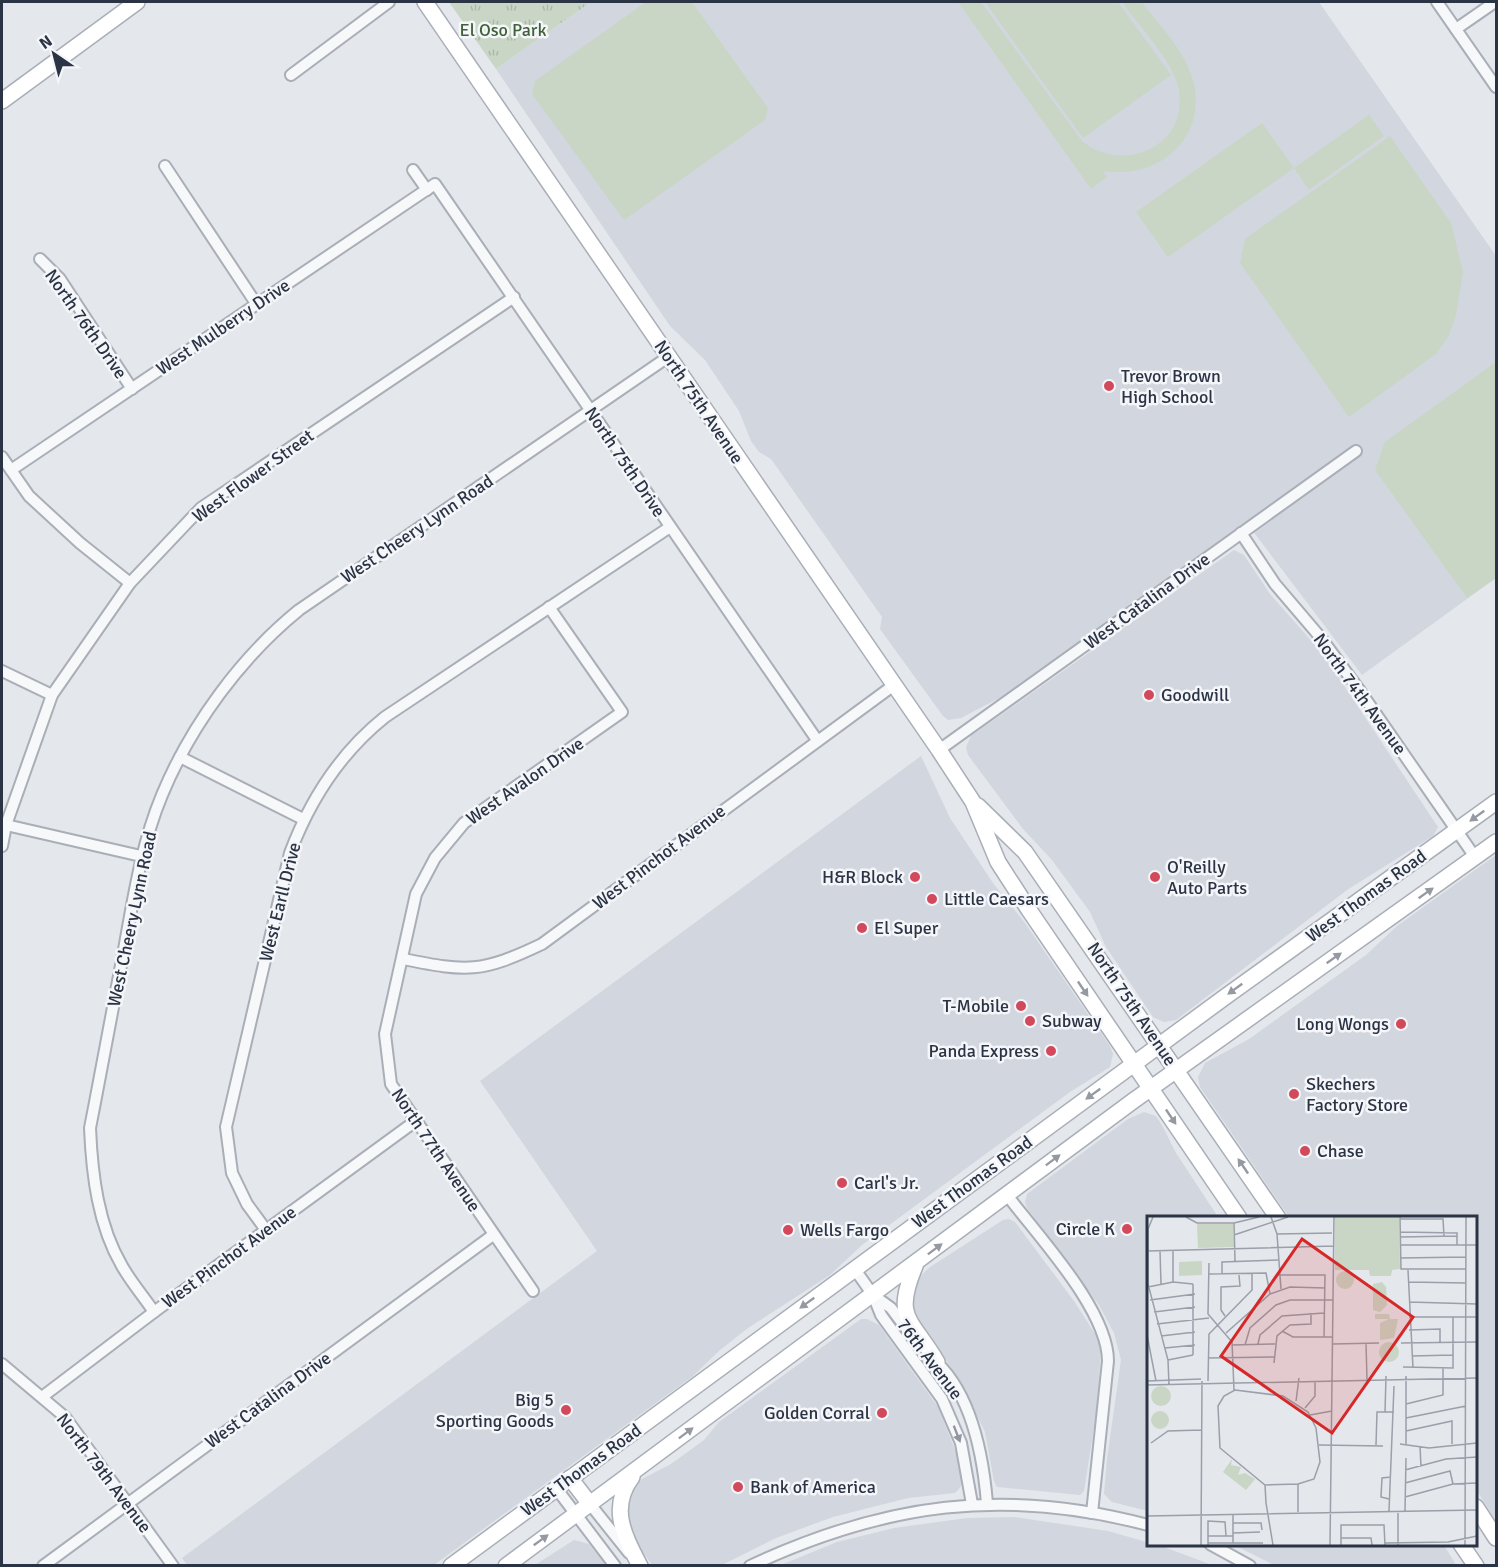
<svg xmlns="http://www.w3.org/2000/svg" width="1498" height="1567" viewBox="0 0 1498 1567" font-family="Signika,sans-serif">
  <defs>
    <pattern id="park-tufts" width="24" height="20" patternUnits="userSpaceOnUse" patternTransform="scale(1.5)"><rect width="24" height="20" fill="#c9d6c5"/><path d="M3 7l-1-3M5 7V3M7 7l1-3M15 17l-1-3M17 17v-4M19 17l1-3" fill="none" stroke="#adb8ab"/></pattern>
  </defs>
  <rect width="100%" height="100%" fill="#e4e7ec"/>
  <!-- built -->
  <g fill="#d2d6de">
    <polygon points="591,2 1319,2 1496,256 1496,578 1362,675 1246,522 1007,694 961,718 948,720 943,716 880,629 882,617 771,459 759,452 751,441 739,411 705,360 670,326 496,69"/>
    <polygon points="1234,550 1244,555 1270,594 1323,654 1438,827 1433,836 1347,890 1176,1020 1164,1022 1153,1017 1106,947 1090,912 1052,860 1023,829 968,755 966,747 971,736"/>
    <polygon points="921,756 950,818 993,883 1025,923 1110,1046 1113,1054 1110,1067 1070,1092 862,1245 830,1275 748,1328 720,1350 693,1376 434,1565 187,1565 182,1558 597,1251 480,1081"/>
    <polygon points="1496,855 1496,1521 1476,1489 1476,1218 1289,1217 1200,1087 1198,1077 1205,1063 1249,1039 1366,955 1397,926"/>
    <polygon points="1144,1112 1156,1116 1163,1127 1176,1153 1218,1217 1148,1218 1148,1511 1112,1502 1104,1494 1107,1459 1121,1360 1114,1333 1099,1305 1027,1208 1025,1202 1027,1194 1128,1119"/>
    <polygon points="1009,1219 1015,1222 1074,1301 1097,1337 1101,1352 1096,1415 1084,1491 1080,1495 997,1487 994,1481 985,1432 957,1376 914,1315 911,1303 918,1278 930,1267 1003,1220"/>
    <polygon points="861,1319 867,1319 879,1325 938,1407 959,1460 962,1484 959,1489 955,1493 908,1498 833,1517 776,1538 722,1565 652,1565 629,1533 627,1496 632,1487 642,1479 671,1464 704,1440 719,1422"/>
    <polygon points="1015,1517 1108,1531 1164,1547 1212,1565 781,1565 837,1542 894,1528 967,1518"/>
    <polygon points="574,1540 589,1544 606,1565 535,1565"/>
    <polygon points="1234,1545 1444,1545 1456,1565 1274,1565"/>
  </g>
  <!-- green -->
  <g fill="#c9d6c5">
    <polygon points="646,2 692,2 768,108 765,120 624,220 532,94 535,81"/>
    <path d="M958 2H981L1082 141C1125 176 1192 144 1178 86 1171 59 1138 25 1122 2H1142C1158 24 1182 48 1191 74 1212 134 1161 181 1103 171L1107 177 1091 189Z"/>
    <polygon points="985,2 1118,2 1171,75 1083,138"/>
    <polygon points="1369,115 1384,136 1309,190 1294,168 1168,257 1136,212 1262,123 1294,168"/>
    <polygon points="1390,136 1451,223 1463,272 1456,315 1448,337 1436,354 1349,417 1240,263 1245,239"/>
    <polygon points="1496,362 1496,578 1467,598 1375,470 1385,442"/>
  </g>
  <!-- park -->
  <polygon fill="url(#park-tufts)" points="449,2 591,2 496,69"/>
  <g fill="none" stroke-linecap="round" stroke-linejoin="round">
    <!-- street casing -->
    <g stroke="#a9aeb7" stroke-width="14">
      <g id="street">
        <polyline points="1437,2 1496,87"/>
        <polyline points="1456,29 1495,2"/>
        <polyline points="291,75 389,2"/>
        <polyline points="165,166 257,305"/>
        <polyline points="413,170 427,190"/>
        <polyline points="40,259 60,279 132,389"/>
        <polyline points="2,457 29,496 80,543 130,583"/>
        <polyline points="11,470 435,184 817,740"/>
        <polyline points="1241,533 1275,584 1321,638 1360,691 1475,857"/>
        <polyline points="2,671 52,695"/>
        <polyline points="939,750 1356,451"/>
        <polyline points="180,757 303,819"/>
        <polyline points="6,825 141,856"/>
        <polyline points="2,846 6,825 52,695 130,583 201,508 514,297"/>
        <path d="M403 959C468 972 481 973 542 944L894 685"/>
        <path d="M1007 1195C1038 1236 1108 1310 1108 1361L1092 1513"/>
        <path d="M266 1230 247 1204 232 1173 226 1127 290 853C310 800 340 753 385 717L670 527"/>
        <polyline points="854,1268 873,1295 881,1315 942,1399 961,1443 972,1504"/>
        <polyline points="533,1291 391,1084 385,1034 416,894 435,858 464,823 622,712 549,607"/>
        <polyline points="873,1295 891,1308 912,1336"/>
        <path d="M154 1312C144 1297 131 1282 122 1266 98 1225 92 1175 90 1128 102 1067 113 1006 125 944 134 894 142 843 162 795 191 725 241 657 299 610L668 357"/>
        <path d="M932 1358C971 1391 983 1455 987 1503"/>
        <polyline points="2,1364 65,1417 173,1566"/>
        <polyline points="42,1397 154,1312 417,1120"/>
        <polyline points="556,1488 615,1566"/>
        <polyline points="590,1504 629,1553"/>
        <polyline points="1210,1544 1250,1566"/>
        <polyline points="43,1566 493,1235"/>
        <path d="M750 1566C885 1503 1004 1487 1148 1525"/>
      </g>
    </g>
    <!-- secondary casing -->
    <g stroke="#a9aeb7" stroke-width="18">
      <g id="secondary">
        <polyline points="425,2 939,750 973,802 998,862 1029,910 1239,1218"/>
        <polyline points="2,101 137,2"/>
        <polyline points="978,806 1025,852 1278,1218"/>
        <path d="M915 1266C893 1319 911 1318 937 1362"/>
        <path d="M632 1477C609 1508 624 1535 640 1566"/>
        <polyline points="570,1478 590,1504"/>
        <polyline points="1476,1507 1496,1538"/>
        <polyline points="1461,1544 1476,1566"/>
        <polyline points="451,1566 1225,997 1496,802"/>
        <polyline points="506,1566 1133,1101 1496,842"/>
      </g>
    </g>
    <!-- street -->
    <use href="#street" stroke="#f7f8fa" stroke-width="10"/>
    <!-- secondary -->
    <use href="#secondary" stroke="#fff" stroke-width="15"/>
  </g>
  <!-- one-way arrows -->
  <defs><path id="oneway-solid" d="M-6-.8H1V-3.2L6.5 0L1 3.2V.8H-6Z" transform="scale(1.5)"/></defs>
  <g fill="#959aa2">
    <use href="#oneway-solid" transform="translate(1477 816) rotate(144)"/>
    <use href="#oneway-solid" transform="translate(1426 893) rotate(-35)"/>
    <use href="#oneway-solid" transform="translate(1334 958) rotate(-35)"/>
    <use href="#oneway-solid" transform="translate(1083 989) rotate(56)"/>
    <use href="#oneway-solid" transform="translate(1235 989) rotate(144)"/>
    <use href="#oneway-solid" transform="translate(1093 1094) rotate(144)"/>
    <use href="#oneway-solid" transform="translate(1171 1117) rotate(56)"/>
    <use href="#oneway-solid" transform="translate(1053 1160) rotate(-37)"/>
    <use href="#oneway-solid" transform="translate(1243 1166) rotate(-124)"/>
    <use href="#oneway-solid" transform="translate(935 1249) rotate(-37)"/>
    <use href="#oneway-solid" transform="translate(807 1303) rotate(144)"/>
    <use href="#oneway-solid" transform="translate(686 1433) rotate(-37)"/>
    <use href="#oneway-solid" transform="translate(541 1540) rotate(-36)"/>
  </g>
  <use fill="#9196a0" href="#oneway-solid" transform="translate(957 1434) rotate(69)"/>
  <!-- markers -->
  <g fill="#d1495b" stroke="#f4f6f9" stroke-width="2">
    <circle cx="1109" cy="386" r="6"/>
    <circle cx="1149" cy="695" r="6"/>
    <circle cx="915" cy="877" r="6"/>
    <circle cx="1155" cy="877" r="6"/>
    <circle cx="932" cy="899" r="6"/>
    <circle cx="862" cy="928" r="6"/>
    <circle cx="1021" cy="1006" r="6"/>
    <circle cx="1030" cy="1021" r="6"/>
    <circle cx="1401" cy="1024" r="6"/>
    <circle cx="1051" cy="1051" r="6"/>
    <circle cx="1294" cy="1094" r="6"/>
    <circle cx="1305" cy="1151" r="6"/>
    <circle cx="842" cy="1183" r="6"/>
    <circle cx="1127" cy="1229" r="6"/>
    <circle cx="788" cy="1230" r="6"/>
    <circle cx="566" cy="1410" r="6"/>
    <circle cx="882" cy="1413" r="6"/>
    <circle cx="738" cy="1487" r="6"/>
  </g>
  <g text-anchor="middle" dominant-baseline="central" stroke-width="5" stroke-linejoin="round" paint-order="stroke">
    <!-- park labels -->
    <g font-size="18" fill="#3f6138" stroke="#f4f6f9">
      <text x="503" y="30">El Oso Park</text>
    </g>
    <!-- street labels -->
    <g font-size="18" fill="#2b3445" stroke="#f4f6f9">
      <text transform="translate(86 324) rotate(55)">North 76th Drive</text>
      <text transform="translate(223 327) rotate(-34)">West Mulberry Drive</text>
      <text transform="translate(699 402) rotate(56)">North 75th Avenue</text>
      <text transform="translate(625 462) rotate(56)">North 75th Drive</text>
      <text transform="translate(253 476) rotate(-36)">West Flower Street</text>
      <text transform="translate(417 529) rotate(-34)">West Cheery Lynn Road</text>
      <text transform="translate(1147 601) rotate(-36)">West Catalina Drive</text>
      <text transform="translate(1360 694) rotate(54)">North 74th Avenue</text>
      <text transform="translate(525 781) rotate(-35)">West Avalon Drive</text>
      <text transform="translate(659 857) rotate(-37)">West Pinchot Avenue</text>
      <text transform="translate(1366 896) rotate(-36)">West Thomas Road</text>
      <text transform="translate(280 902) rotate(-76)">West Earll Drive</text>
      <text transform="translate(132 919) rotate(-78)">West Cheery Lynn Road</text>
      <text transform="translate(1132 1004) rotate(56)">North 75th Avenue</text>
      <text transform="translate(436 1150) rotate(56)">North 77th Avenue</text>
      <text transform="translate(972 1182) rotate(-36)">West Thomas Road</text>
      <text transform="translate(229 1257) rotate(-36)">West Pinchot Avenue</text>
      <text transform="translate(930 1359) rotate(53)">76th Avenue</text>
      <text transform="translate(268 1400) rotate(-36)">West Catalina Drive</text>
      <text transform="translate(581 1470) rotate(-36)">West Thomas Road</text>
      <text transform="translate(104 1473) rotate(53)">North 79th Avenue</text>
    </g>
    <!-- poi labels -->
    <g font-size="18" fill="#2b3445" stroke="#f4f6f9" text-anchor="start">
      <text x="1121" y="376">Trevor Brown<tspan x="1121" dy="21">High School</tspan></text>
      <text x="1161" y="695">Goodwill</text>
      <text x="1167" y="867">O'Reilly<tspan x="1167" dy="21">Auto Parts</tspan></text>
      <text x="903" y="877" text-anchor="end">H&amp;R Block</text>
      <text x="944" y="899">Little Caesars</text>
      <text x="874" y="928">El Super</text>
      <text x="1009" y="1006" text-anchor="end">T-Mobile</text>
      <text x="1042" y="1021">Subway</text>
      <text x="1389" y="1024" text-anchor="end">Long Wongs</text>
      <text x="1039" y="1051" text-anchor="end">Panda Express</text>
      <text x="1306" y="1084">Skechers<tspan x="1306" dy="21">Factory Store</tspan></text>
      <text x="1317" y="1151">Chase</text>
      <text x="854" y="1183">Carl's Jr.</text>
      <text x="1115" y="1229" text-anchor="end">Circle K</text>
      <text x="800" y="1230">Wells Fargo</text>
      <text x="554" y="1400" text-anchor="end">Big 5<tspan x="554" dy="21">Sporting Goods</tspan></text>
      <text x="870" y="1413" text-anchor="end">Golden Corral</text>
      <text x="750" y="1487">Bank of America</text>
    </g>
  </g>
  <!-- overview -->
  <g transform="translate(1147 1216)">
    <rect width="330" height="330" fill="#e4e7ec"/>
    <path d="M55 45V59L32 60V46ZM189 64a9 9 0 1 1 18 0a9 9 0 1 1-18 0ZM235 66 239 71 240 89 233 96 226 94V68ZM228 98H242L243 103H251L247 122 233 124V107L242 103H228ZM232 136a10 10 0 1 1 20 0a10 10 0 1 1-20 0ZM4 180a10 10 0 1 1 20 0a10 10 0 1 1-20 0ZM4 204a9 9 0 1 1 18 0a9 9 0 1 1-18 0ZM85 243 84 249 94 251 91 259 98 257 108 263 99 274 76 256Z" fill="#c9d6c5"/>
    <path d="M188 1H252L253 53 245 54 244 60H223L222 54H188ZM50 8H86L87 31 51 32Z" fill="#c9d6c5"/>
    <path fill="none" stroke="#9a9fa9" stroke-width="1.5" d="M6 1 1 13V68L21 144 22 169M39 1 50 7H87L112 1M124 1 130 18 134 73M253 1 254 53H319M253 3H296L297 20M87 7 88 45M253 16 310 17V29M130 18 185 17M87 19 141 1M253 21 310 20M254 29H330M0 35 187 30M13 35 14 68M26 35V66M253 42 319 41M62 47 61 98 85 126 87 174M261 54 266 152M61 58 119 57 123 78M75 58V46L131 44M131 59H178L177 121M261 66 319 67M46 68V139M1 71 26 66 46 68M3 84 48 78M262 86 330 88M7 96 48 91M78 100 74 94V71L93 70 92 59M262 101H330M10 108 62 102M262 114 293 113V126M135 115 146 121H185M79 117 123 78 143 71 178 72M0 119 9 165M14 120 48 116M219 127 220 164M254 127 330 126M111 128 113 119 135 100 177 97M186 128 232 127M85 129 128 128M98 129 103 112 129 89 143 84H186M18 132 48 129M265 140 306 139M61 142 127 141M21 144 46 139M127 147 130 120 143 109 164 108V97M256 151 306 152V101M0 165 54 163M61 165 62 118 105 74V57M0 169 330 162M88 174 136 180 161 196 169 212 173 246 167 263 151 268 118 269 73 232 71 190 77 180ZM149 185 152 162M259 188 296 179V152M158 192 168 180V166M238 196 239 160M163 199 185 195M259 202 319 190M259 215 305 205V228M4 227 21 215 54 214M253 228 282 232 330 227M259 228V160M172 229 236 230M229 229 230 196H247M273 230 274 251M258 254 299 243 330 241M258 267 303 255 306 268M118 269 119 287M258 281 306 268 330 267M242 283 234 281 235 262 244 261M119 287 126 329M242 295 247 170M251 295V329M258 295 259 242M151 296V268M86 298V327M0 300 330 294M86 307H114L115 314M86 317 113 316M61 320H86M194 322H224L225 329M61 327H116M238 327 301 326 330 320M54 329 55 165M61 329V305L78 306 79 320M183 329 187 1M194 329V309H237L238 329M318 329 319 1"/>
    <path fill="#d62828" fill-opacity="0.15" stroke="#d62828" stroke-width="3" d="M155 23 266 101 185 217 74 140Z"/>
    <rect width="330" height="330" fill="none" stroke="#2b3445" stroke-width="3"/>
  </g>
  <!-- border -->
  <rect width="1498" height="1567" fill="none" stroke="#2b3445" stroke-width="6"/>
  <!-- north arrow -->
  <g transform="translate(54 54) rotate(325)" stroke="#f4f6f9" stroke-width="4.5" paint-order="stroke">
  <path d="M0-4.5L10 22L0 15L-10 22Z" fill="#2b3445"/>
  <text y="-9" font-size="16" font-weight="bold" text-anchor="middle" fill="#2b3445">N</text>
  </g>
</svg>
